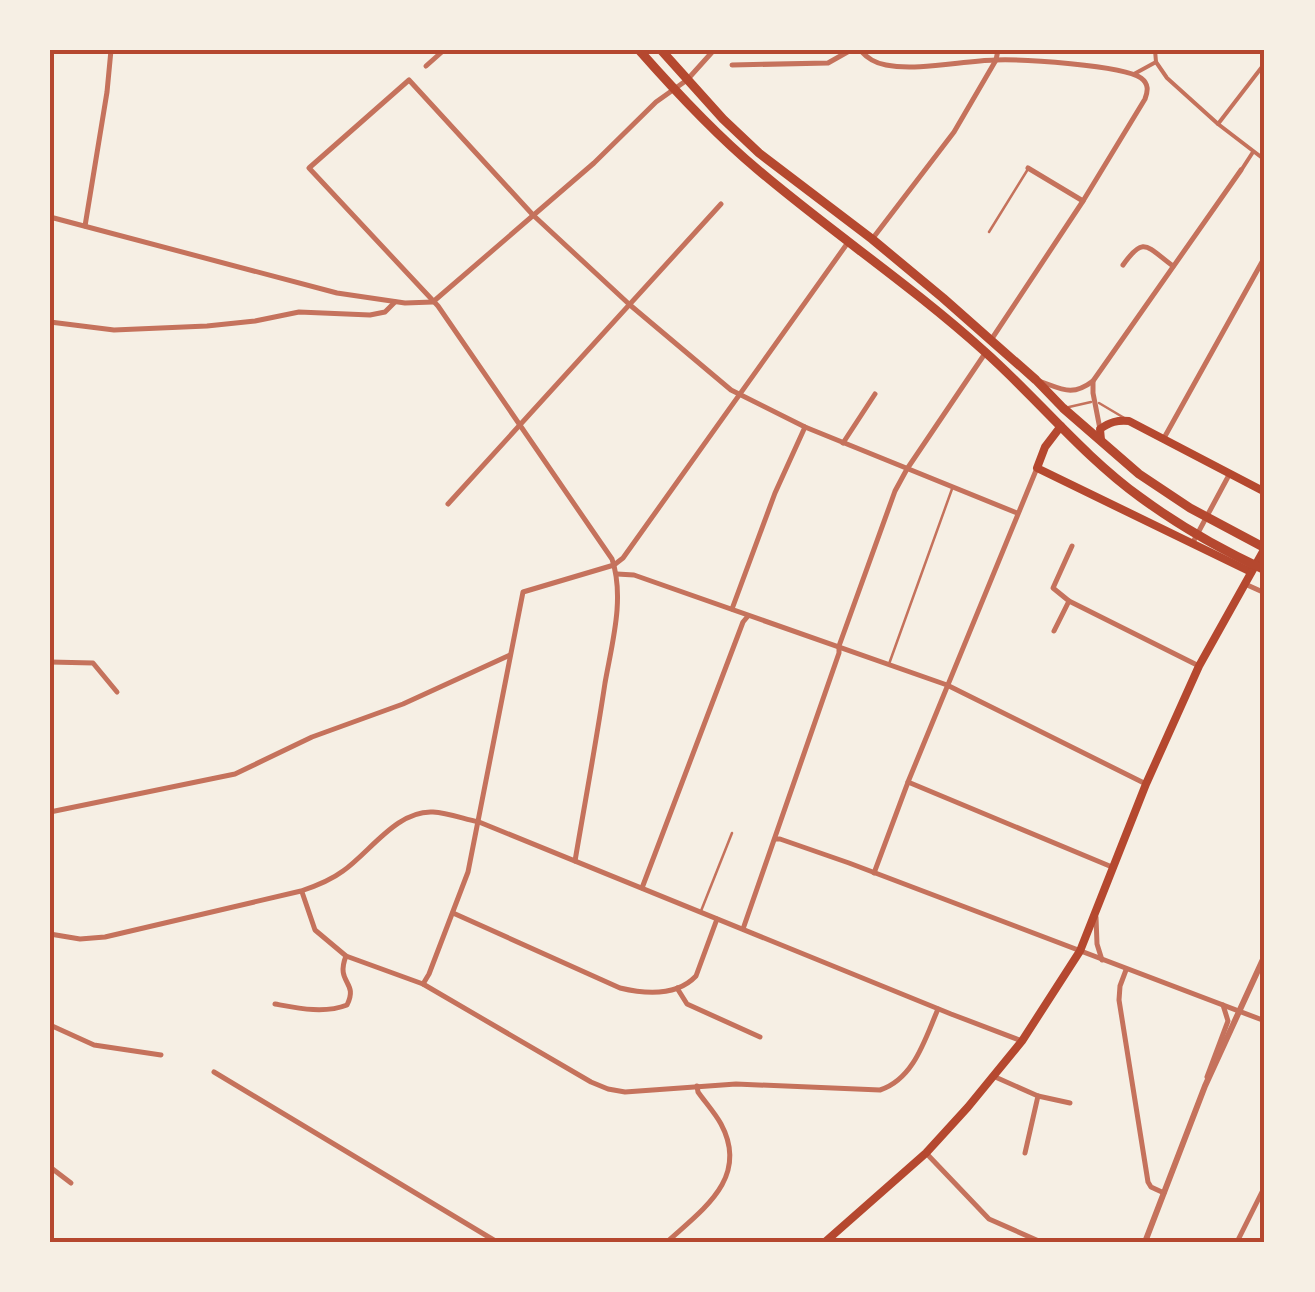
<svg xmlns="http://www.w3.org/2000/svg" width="1315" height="1292" viewBox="0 0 1315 1292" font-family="'Space Grotesk',sans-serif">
  <rect width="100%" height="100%" fill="#f6efe4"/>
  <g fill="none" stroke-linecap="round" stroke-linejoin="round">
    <!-- service -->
    <g stroke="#c5725c" stroke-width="2.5">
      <polyline points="989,232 1028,169"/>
      <polyline points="1099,403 1126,419"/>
      <polyline points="1069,407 1091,402"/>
      <polyline points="889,664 952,489"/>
      <polyline points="701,911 732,833"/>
    </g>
    <!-- pedestrian -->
    <g stroke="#c5725c" stroke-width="4">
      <polyline points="1155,50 1156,62 1167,78 1218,124 1265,160"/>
      <polyline points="1134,74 1156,62"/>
      <polyline points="1218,124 1265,63"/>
      <polyline points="1242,169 1253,152"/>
    </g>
    <!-- minor -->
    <g stroke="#c5725c" stroke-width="5">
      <path d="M860 50C868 59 875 63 886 65 917 71 962 61 995 60 1021 59 1122 65 1141 78 1149 84 1148 91 1145 99L1083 201 991 340"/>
      <polyline points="732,65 828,63 851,50"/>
      <polyline points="426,66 444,50"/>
      <polyline points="1028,168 1083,201"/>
      <polyline points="50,217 337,293 405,303 433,302"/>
      <polyline points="85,226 107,92 111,50"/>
      <polyline points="873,238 954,132 996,60 998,50"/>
      <path d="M1123 265C1144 235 1147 247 1173 266"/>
      <polyline points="434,301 594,163 656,102 687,80 714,50"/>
      <polyline points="50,322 114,330 207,326 255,321 299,312 370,315 385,312 395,302"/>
      <path d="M1039 381C1062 389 1072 397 1093 381L1241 170"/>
      <polyline points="1093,381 1093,393 1100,429"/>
      <polyline points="1164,438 1262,262"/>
      <polyline points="843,443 875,394"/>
      <polyline points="448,504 721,204"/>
      <polyline points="1192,544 1229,475"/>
      <polyline points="617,574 634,575 947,685 1146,784"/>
      <polyline points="1245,584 1265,593"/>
      <polyline points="1069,601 1199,666"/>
      <polyline points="732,609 775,493 805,427"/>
      <polyline points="1054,631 1069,601 1053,588 1072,546"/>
      <polyline points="50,662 93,663 117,692"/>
      <polyline points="908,782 1112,867"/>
      <polyline points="50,812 235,774 312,737 403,704 510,655"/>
      <polyline points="775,839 780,839 849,863 1265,1021"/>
      <path d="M575 861C585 802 596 743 605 683 612 643 625 598 612 559L438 306 309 168 409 80 533 215 630 305 731 390 805 427 1017 513"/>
      <polyline points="874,873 908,782 1037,468"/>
      <polyline points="642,888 743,622 748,616"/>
      <path d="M302 892 315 930 346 956 423 984 591 1082 608 1089 625 1092 736 1084 880 1090C914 1079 925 1039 938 1009"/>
      <path d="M453 913 620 988C645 994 677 996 696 976L717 919"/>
      <polyline points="1096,917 1097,944 1102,960"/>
      <polyline points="743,929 839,653 839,646 895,491 907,469 986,352"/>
      <path d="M50 934 80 939 105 937 301 891C316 886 331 880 343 871 370 852 397 810 433 812 448 813 464 819 479 822L951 1014 1022 1041"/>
      <polyline points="1126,970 1120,986 1119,1000 1148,1182 1151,1187 1164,1193"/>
      <polyline points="423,984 429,974 468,872 523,592 614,565 623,558 849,241"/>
      <polyline points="677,988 687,1004 760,1037"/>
      <path d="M275 1004C297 1008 324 1014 347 1005 359 981 335 984 346 956"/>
      <polyline points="50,1025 94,1045 161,1055"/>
      <polyline points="214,1072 497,1242"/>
      <polyline points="993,1076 1038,1096 1070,1103"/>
      <polyline points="1207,1077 1228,1021 1223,1005"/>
      <polyline points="926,1153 989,1219 1041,1242"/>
      <polyline points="1025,1153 1038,1096"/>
      <polyline points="50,1167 71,1183"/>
      <path d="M667 1242C702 1210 750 1178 721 1124 715 1113 705 1102 698 1092L697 1086"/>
      <polyline points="1237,1242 1265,1186"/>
    </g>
    <!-- tertiary -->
    <polyline stroke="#c5725c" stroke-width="6" points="1145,1242 1205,1086 1265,955"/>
    <!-- secondary -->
    <g stroke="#b5482f" stroke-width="8">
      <polyline points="1061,426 1045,447 1037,468 1251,572"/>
      <path d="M1101 440 1100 429C1110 422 1117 420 1129 421L1265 492"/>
      <polyline points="825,1242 926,1153 968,1107 1022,1041 1080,951 1146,784 1199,666 1265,548"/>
    </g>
    <!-- trunk -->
    <g stroke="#b5482f" stroke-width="9">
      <path d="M639 50C676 92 714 133 757 169 831 232 912 286 984 351 1037 398 1082 455 1140 497 1178 525 1222 550 1265 570"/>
      <polyline points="661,50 723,119 759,153 872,239 943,298 1036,380 1063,408 1139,474 1190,508 1265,548"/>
    </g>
  </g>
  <!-- border -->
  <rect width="1315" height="1292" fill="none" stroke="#f6efe4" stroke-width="105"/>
  <rect x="52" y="52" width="1210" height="1188" fill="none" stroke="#b5482f" stroke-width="4"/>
</svg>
